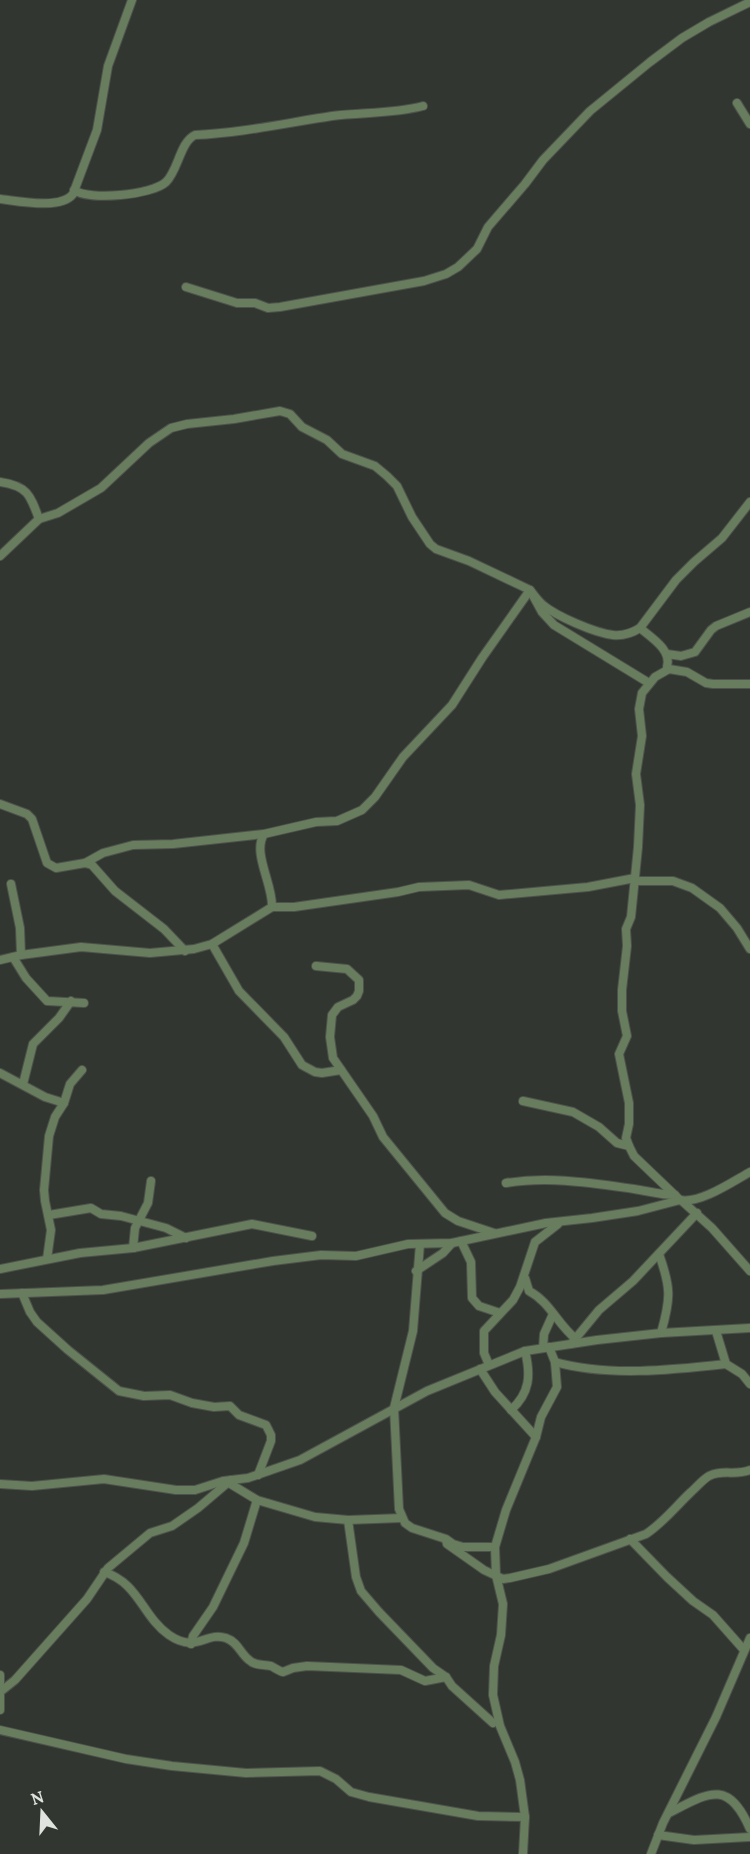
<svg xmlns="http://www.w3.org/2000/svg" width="750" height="1854" viewBox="0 0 750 1854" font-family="Lora,serif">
  <rect width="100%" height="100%" fill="#323630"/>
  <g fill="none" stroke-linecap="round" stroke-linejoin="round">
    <!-- street casing -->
    <g stroke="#4e524c" stroke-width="10">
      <g id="street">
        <polyline points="737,103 750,124"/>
        <path d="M74 190C89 201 152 195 166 182 178 171 180 142 195 135 241 133 286 123 332 116 362 112 393 114 423 106"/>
        <path d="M0 199C18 201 61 210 73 194L97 130 108 66 132 0"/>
        <polyline points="186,287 237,303 255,303 268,308 280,307 424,281 446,274 458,267 477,249 488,227 525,184 543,160 590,111 650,62 682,38 709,22 750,2"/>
        <path d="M0 482C27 486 30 494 39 519L0 556"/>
        <polyline points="39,519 58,513 101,488 149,443 171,428 187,424 234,419 280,411 290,414 302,427 327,440 342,454 375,466 387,476 397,486 412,517 430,544 436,549 469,561 530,590 542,612 554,625 649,683"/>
        <path d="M640 628C652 638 672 650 667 667L669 669"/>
        <polyline points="667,654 681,656 695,652 711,630 716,626 750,612"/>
        <polyline points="0,804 27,814 32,819 47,863 56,868 85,863 92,865 115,891 164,929 185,951"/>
        <polyline points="85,863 103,853 133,845 173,844 264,834"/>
        <polyline points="11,884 20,928 21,955"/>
        <path d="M272 907C273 884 252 853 264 834L316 822 337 821 362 810 375 797 403 757 452 705 482 658 530 590C534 595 538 601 543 605 556 616 595 633 613 635 622 636 632 633 640 628L676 580 694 562 722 538 750 502"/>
        <polyline points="212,944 239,991 284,1037 302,1065 315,1072 322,1073 341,1070"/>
        <polyline points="13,957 26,978 47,1001 84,1003"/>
        <polyline points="0,960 21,955 81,947 150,953 194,949 212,944 272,907 294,907 398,892 419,887 469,885 499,895 588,887 635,878 638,881 673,881 692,888 720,908 737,928 750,949"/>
        <polyline points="316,966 347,969 359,980 359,991 357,996 353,1000 338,1007 332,1015 330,1037 333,1058 373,1116 383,1137 445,1213 458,1221 494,1233"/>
        <polyline points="0,1073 45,1097 64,1103"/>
        <polyline points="23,1084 33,1044 59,1018 71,1001"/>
        <polyline points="523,1101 573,1112 599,1127 617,1143 629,1146 634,1156 680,1200"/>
        <polyline points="629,1146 626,1138 629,1124 629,1103 619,1054 627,1036 622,1011 622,990 627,946 626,929 631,917 638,847 640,805 636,774 642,736 639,709 642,693 655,677 669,669 687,672 706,683 713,684 750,684"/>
        <path d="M506 1183C549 1176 591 1183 634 1189 648 1191 661 1195 675 1195"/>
        <polyline points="682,1201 712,1228 750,1271"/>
        <polyline points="49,1215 91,1208 101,1214 121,1216 166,1228 186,1238"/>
        <polyline points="461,1241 471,1262 472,1298 479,1306 500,1313"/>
        <polyline points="420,1244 413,1331 394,1408 399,1509 405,1523 412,1528 446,1539 453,1544 463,1547 495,1547"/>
        <polyline points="133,1248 135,1228 148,1203 151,1181"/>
        <path d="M659 1254C671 1288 671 1298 661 1333"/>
        <polyline points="47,1259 51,1230 45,1201 44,1190 49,1136 55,1117 64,1103 70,1084 82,1070"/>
        <polyline points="0,1269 80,1253 133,1248 252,1224 312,1236"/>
        <polyline points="416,1271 443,1253 452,1243"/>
        <path d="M525 1278 529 1291C550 1302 558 1325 576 1339"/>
        <polyline points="22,1293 30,1312 37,1322 68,1350 119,1391 144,1396 170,1395 192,1403 214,1407 230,1406 239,1415 266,1425 271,1435 271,1441 258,1475"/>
        <path d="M0 1294 103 1290 273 1261 321 1255 356 1256 408 1244 452 1243 546 1223 592 1218 638 1211 680 1200C700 1204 732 1182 750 1172"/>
        <polyline points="716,1331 726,1364 742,1374 750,1384"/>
        <polyline points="571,1344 599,1310 633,1281 697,1213"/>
        <polyline points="543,1348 544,1334 553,1314"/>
        <path d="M555 1362C607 1377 672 1370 726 1364"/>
        <polyline points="489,1365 484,1353 484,1331 513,1300 520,1287 535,1242 558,1224"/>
        <polyline points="480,1369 495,1392 536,1437"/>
        <path d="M511 1410C530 1393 531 1375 525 1351"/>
        <polyline points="229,1483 257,1500 315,1517 348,1520 402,1518"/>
        <polyline points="0,1484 32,1486 104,1479 176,1490 195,1490 223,1481 248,1478 300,1460 427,1391 525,1351 597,1340 661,1333 750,1328"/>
        <polyline points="348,1520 356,1577 361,1591 379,1612 433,1668 446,1677 452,1686 493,1723"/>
        <polyline points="630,1539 667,1577 693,1601 713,1615 744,1650"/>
        <path d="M446 1540 447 1544 484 1570 503 1579 510 1578 549 1569 646 1534C664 1522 676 1506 691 1492 697 1487 702 1480 709 1476 722 1469 736 1476 750 1470"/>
        <path d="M104 1572C139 1583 142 1616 169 1635 197 1654 206 1631 226 1638 238 1642 240 1653 249 1660 255 1666 263 1664 271 1666 275 1668 279 1671 283 1672L293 1668 307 1666 401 1670 425 1681 446 1677"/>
        <polyline points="191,1644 193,1636 213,1607 244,1543 257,1500"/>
        <polyline points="0,1675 0,1689"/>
        <polyline points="0,1692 15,1680 87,1599 108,1568 150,1533 172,1526 198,1508 231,1480"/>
        <polyline points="0,1695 0,1710"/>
        <polyline points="0,1730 126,1759 172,1766 246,1773 320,1771 336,1779 351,1792 369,1797 478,1816 525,1817"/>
        <path d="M669 1813C708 1793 728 1778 750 1829"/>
        <polyline points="658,1835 694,1840 750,1837"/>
        <polyline points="523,1854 525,1817 520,1780 515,1762 500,1726 493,1695 494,1666 501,1635 503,1604 496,1575 495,1547 506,1510 536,1437 541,1417 557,1387 555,1362 549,1347"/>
        <polyline points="651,1854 663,1823 716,1717 750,1638"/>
      </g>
    </g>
    <!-- street -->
    <use href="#street" stroke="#687d5d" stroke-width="8"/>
  </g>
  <!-- north arrow -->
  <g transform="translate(42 1812) rotate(342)" stroke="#323630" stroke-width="4.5" paint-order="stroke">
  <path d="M0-4.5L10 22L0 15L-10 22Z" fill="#e0e3df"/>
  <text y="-9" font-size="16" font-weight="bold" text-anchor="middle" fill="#e0e3df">N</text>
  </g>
</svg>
